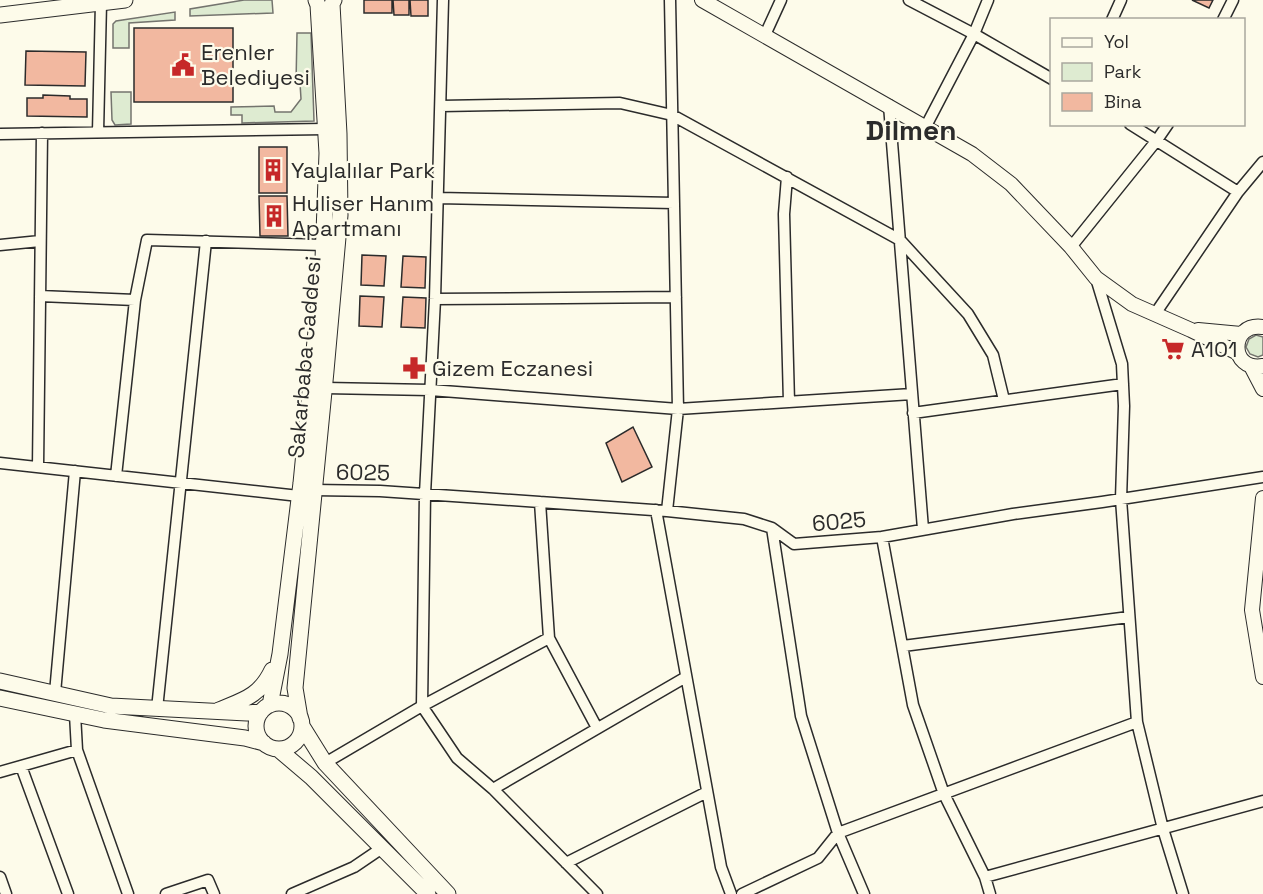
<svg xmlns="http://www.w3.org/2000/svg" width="1263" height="894" font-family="'Space Grotesk',sans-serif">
	<rect width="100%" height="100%" fill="#fdfbea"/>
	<!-- green -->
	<path fill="#deebd1" stroke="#74746e" stroke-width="1.5" d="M244,0H272L273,13L190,16V9Z
		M175,12V20L129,23V48H113V24L116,21Z
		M297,33H311L314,121L242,123V115H231V107L274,106L275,112H291L301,99L300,83H296Z
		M111,92H131V124L115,125L112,120Z
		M1256,335L1263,337V355L1258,357L1250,354L1246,347L1249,339Z"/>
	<!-- building -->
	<path fill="#f2b8a0" stroke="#2b2b2b" stroke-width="1.5" d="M364,0H392V13H364Z
		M393,0H409V15H394Z
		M410,0H428V16H411Z
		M1192,0H1213L1209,8Z
		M134,28H233V102H134Z
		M26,51L86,52L85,86L25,85Z
		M43,95L70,96V99H87V117L27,116V98H43Z
		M259,147H287V193H259Z
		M259,196H287L288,236H260Z
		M362,255L386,256L384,286L361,285Z
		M403,256L426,257L425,288L401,287Z
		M360,296L384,297L382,327L359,326Z
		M403,297L426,298L425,328L401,327Z
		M633,427L652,467L622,482L606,443Z"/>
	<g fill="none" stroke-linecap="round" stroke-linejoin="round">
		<!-- minor casing -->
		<g stroke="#2b2b2b" stroke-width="13">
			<path id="minor" d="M443,0L435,299L425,494L422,706L457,758L493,789L597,894
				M909,0L974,34L1052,79
				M1112,20L1121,0
				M1223,20L1233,0
				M765,35L781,0
				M889,105L923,529
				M441,106L620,103L672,115L900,240L968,314L993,355L1004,400
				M1130,124L1238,192
				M926,126L974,34L988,0
				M98,132L101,3
				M0,134L326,129
				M787,177L784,214L789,402
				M438,198L674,203
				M0,245L40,241
				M1071,247L1157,140L1168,124
				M1096,278L1122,364L1124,406L1121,499L1137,722L1163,829L1183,894
				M40,296L135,300
				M435,299L676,297
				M1155,314L1238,192L1263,162
				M325,388L430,390L678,409L912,394
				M913,413L1123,384
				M0,463L299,496
				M38,467L42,133
				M116,476L135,300L147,240L323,245
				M313,490L380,491L482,498L667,511L744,519L772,528L794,544L882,537L1013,514L1102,502L1263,477
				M540,502L549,638L597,728
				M656,510L721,867L731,894
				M667,511L678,409L670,0
				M772,528L801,716L838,833L864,894
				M882,537L913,705L944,794L985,877L990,894
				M903,646L1129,617
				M55,693L75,471
				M157,709L206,241
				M75,714L77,750L128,894
				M325,763L422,706L549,638
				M21,766L68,894
				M0,772L77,750
				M493,789L686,677
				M566,863L707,792
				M0,877L6,894
				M985,877L1263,801
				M166,894L208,880L214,894
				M292,894L354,867L382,848
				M742,894L818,858L838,833L1137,722"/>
		</g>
		<!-- tertiary casing -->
		<g stroke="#2b2b2b" stroke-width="16">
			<path id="tertiary" d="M702,0L972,154L1011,184L1071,247L1096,278L1132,304L1191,330L1238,353
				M1263,327C1229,322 1229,372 1263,366
				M1198,330L1241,334
				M1251,366L1263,389
				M1263,498L1252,610L1263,677"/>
		</g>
		<!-- secondary casing -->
		<g stroke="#2b2b2b" stroke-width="17">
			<path id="secondary" d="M0,15L125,0
				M0,681L111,706L247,713L261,712
				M0,698L104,720L245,738L264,743
				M256 726a23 23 0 1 1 46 0a23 23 0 1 1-46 0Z
				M270,705L280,654L301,483L323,259L327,153L318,5L316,0
				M219,710C243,700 260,696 272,670
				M300,718L295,688L326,371L340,215L339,134L332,4L334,0
				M302,726L325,763L448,894
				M278,749L311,777L428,894"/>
		</g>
		<!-- minor -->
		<use href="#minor" stroke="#fdfbea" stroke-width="10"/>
		<!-- tertiary -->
		<use href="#tertiary" stroke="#fdfbea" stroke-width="14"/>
		<!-- secondary -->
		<use href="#secondary" stroke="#fdfbea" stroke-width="15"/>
	</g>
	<!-- icons -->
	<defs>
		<g id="civic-bare" transform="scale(1.8)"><path d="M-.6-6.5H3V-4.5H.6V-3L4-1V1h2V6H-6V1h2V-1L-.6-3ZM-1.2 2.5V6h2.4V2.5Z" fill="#c62828" stroke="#fdfbea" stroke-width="2.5" paint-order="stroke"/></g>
		<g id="building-bare" transform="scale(1.8)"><path d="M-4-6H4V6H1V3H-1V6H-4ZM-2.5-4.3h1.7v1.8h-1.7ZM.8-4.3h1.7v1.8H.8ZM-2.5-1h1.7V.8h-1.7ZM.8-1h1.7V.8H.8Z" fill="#c62828" stroke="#fdfbea" stroke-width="2.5" paint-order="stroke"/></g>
		<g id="supermarket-bare" transform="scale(1.8)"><path d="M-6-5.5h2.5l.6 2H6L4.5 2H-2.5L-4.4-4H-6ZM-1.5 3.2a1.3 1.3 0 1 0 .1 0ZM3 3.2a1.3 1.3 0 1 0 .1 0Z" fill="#c62828" stroke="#fdfbea" stroke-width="2.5" paint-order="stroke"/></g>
		<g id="pharmacy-bare" transform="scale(1.8)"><path d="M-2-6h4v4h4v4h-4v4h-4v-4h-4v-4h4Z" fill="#c62828" stroke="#fdfbea" stroke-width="2.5" paint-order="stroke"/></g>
	</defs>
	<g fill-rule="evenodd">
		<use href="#civic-bare" x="183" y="65"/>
		<use href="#building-bare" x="273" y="170"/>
		<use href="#building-bare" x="274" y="216"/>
		<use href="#supermarket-bare" x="1173" y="349"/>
		<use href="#pharmacy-bare" x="414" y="368"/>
	</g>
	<g text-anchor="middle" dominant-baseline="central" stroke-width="4.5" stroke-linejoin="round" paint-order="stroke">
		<!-- poi labels -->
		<g font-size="22" fill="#2b2b2b" stroke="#fdfbea" text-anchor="start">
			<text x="201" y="52">Erenler<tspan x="201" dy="25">Belediyesi</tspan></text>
			<text x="291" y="170">Yaylalılar Park</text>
			<text x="292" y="203">Huliser Hanım<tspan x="292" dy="25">Apartmanı</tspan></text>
			<text x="1191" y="349">A101</text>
			<text x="432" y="368">Gizem Eczanesi</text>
		</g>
		<!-- street labels -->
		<g font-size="22" fill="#2b2b2b" stroke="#fdfbea">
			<text transform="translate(304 357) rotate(-85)">Sakarbaba Caddesi</text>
			<text transform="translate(363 472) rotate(1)">6025</text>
			<text transform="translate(839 521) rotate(-5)">6025</text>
		</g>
		<!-- district labels -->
		<g font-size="28" font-weight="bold" fill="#2b2b2b" stroke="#fdfbea">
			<text x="911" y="130">Dilmen</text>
		</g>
	</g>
	<!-- legend -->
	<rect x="1050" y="18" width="195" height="108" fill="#fdfbea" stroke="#a9a89e" stroke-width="1.5"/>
	<rect x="1062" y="38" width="30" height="9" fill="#fdfbea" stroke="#a9a89e" stroke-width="1.5"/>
	<text x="1104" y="48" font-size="18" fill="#2b2b2b">Yol</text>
	<rect x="1062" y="63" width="30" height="18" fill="#deebd1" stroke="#a9a89e" stroke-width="1.5"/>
	<text x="1104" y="78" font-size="18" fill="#2b2b2b">Park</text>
	<rect x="1062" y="93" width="30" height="18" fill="#f2b8a0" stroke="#a9a89e" stroke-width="1.5"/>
	<text x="1104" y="108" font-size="18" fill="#2b2b2b">Bina</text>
</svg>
